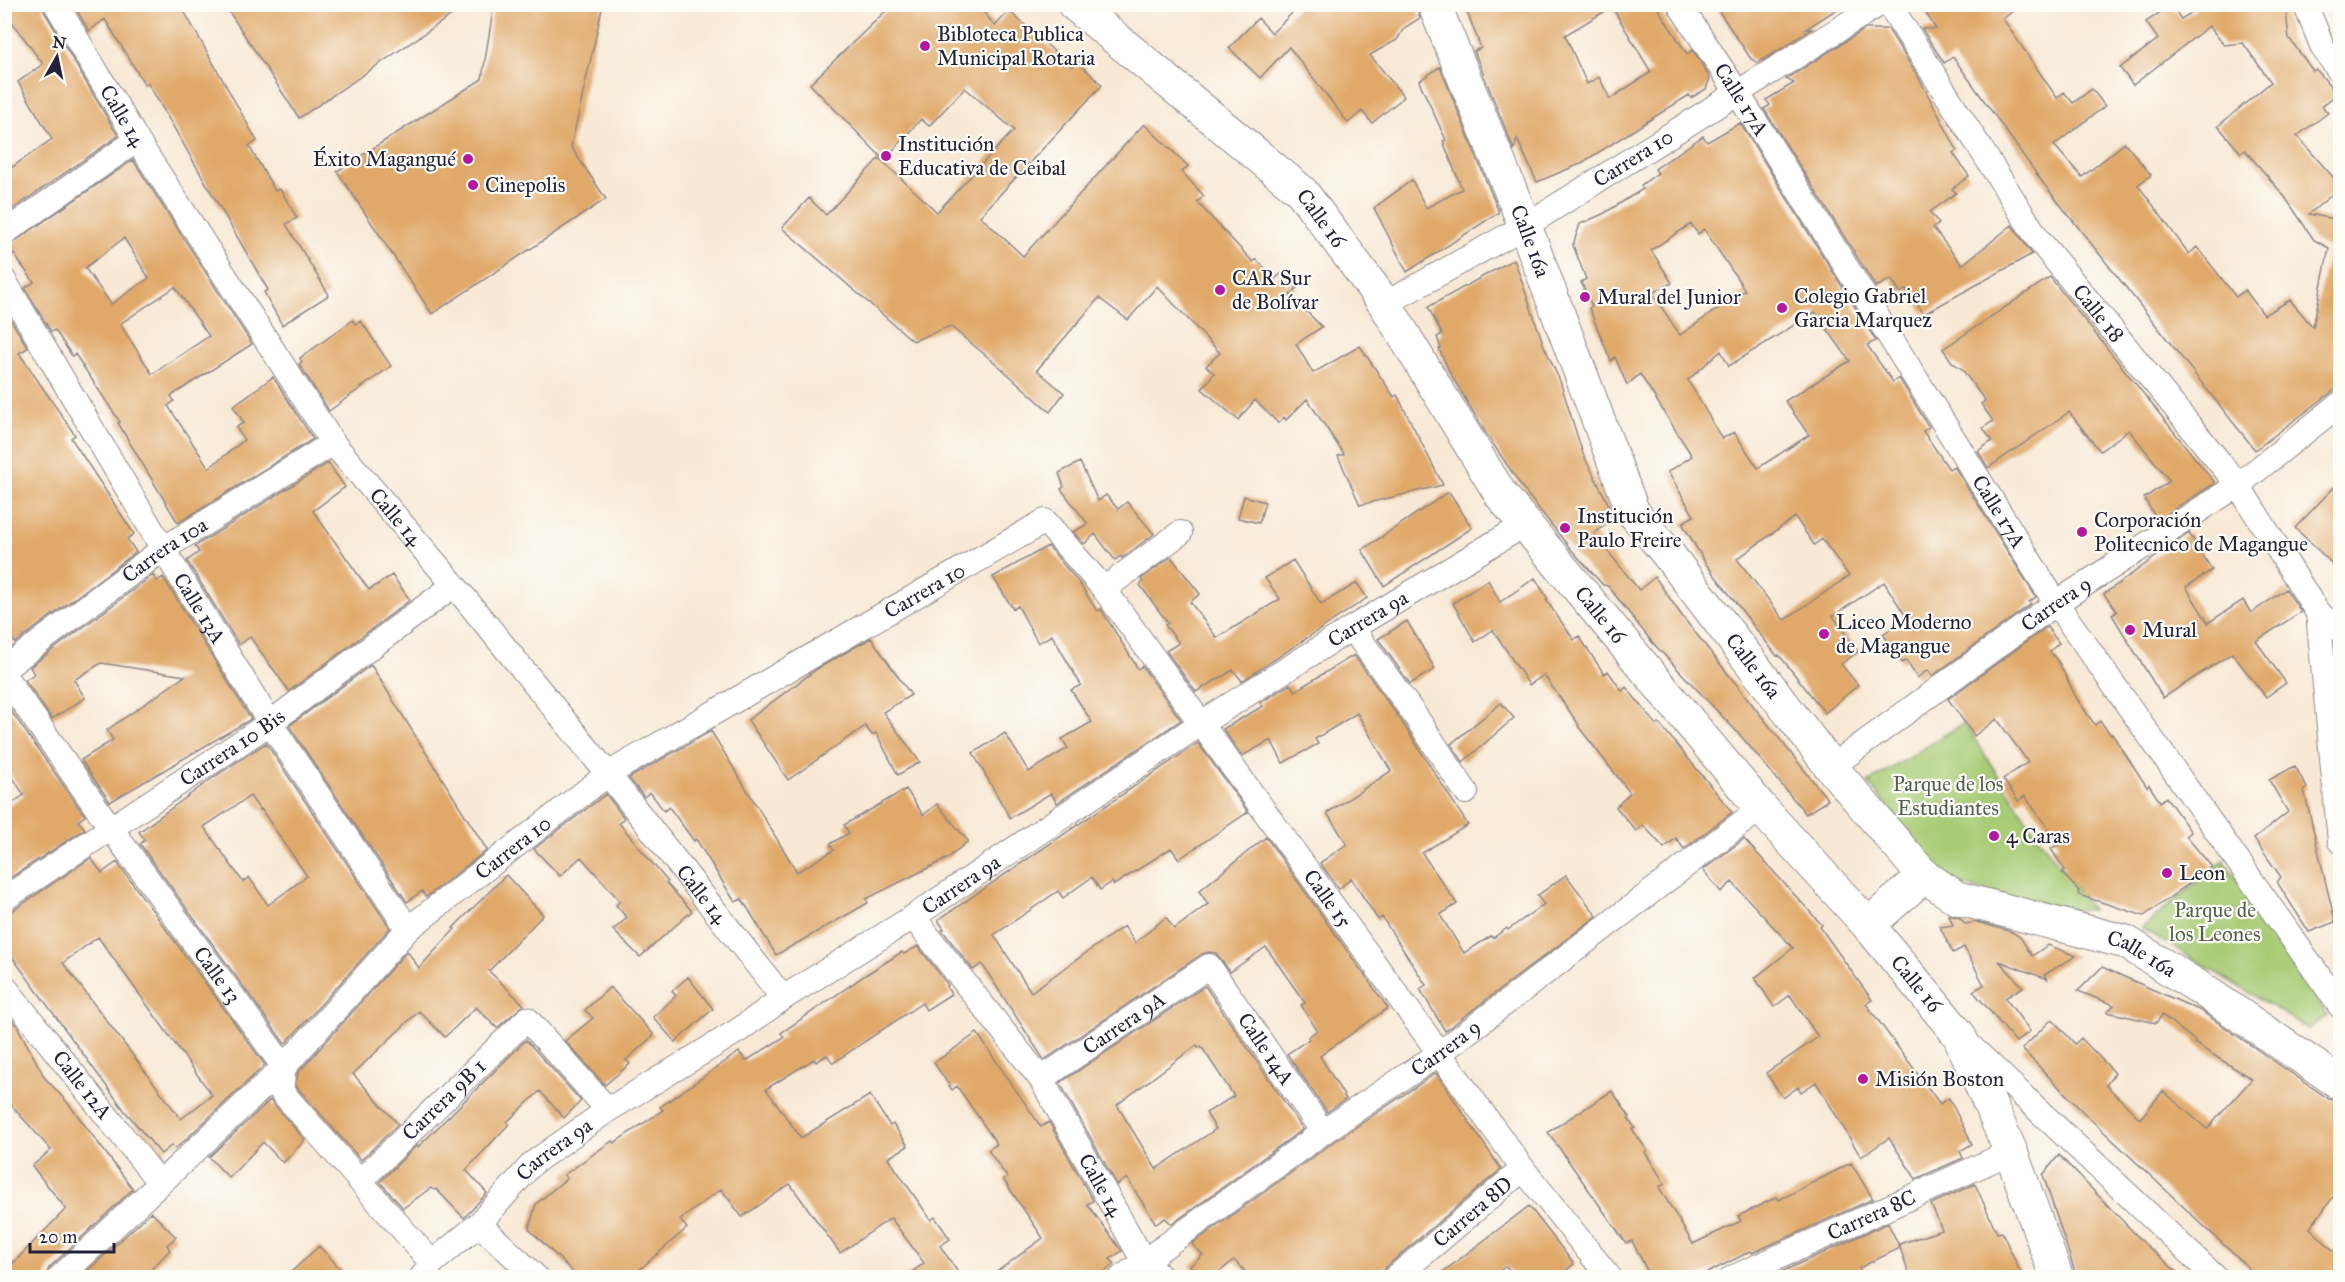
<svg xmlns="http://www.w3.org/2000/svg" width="2345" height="1282" font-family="'IM FELL Great Primer',serif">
	<rect width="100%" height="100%" fill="#fdfcf7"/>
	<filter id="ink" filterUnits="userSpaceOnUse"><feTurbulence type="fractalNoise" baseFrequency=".0167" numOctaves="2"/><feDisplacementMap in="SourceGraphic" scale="12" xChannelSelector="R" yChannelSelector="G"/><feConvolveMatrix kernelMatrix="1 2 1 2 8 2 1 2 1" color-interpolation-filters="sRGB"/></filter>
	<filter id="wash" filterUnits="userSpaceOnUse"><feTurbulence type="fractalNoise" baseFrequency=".008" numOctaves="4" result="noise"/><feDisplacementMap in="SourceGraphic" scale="24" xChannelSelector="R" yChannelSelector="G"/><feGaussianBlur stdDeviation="1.35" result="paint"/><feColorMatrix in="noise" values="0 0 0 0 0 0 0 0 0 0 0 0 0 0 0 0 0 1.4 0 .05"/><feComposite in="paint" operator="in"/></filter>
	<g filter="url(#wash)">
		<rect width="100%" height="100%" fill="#f8e9d6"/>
		<!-- green -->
		<path fill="#a8cc76" stroke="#657758" stroke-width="1.5" d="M1964,723L2038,837L2092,910L2045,909L1947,880L1868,783Z
			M2224,860L2327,1016L2309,1029L2142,928Z"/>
		<g id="blocks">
			<!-- building -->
			<path fill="#e0a969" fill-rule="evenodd" d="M4,4H42L44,11L118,136L4,215V173L52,139L18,82L43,64L4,11Z
				M73,4H180L257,141L249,146L275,191L280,189L297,218L286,224L329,295L282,325L264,292L268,290L148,83L145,85L105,19L89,31Z
				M224,4H468L299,118Z
				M494,4H603L571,147L606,199L432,314L337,171L482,79Z
				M893,4H977L995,26L1009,11L1072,67L1078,62L1102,85L980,216L1023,256L1144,124L1188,166L1182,172L1204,196L1197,202L1253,262L1256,259L1275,279L1282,273L1297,288L1290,295L1322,327L1296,344L1313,373L1360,346L1394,397L1397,395L1443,485L1360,505L1338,456L1344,454L1307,399L1286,420L1284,417L1278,423L1255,400L1238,420L1202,389L1214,373L1206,366L1220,353L1157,286L1128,320L1099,298L1037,370L1064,393L1050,412L1000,367L950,326L913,341L782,228L809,198L826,215L879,158L937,212L1014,130L965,88L929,126L921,119L884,160L810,84Z
				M1301,4H1416L1420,18L1404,28L1397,40L1370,55L1404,97L1372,123L1362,111L1348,123L1289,47L1260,78L1229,48L1258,18L1272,33Z
				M1464,4H1655L1687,54L1693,50L1710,78L1706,89L1691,98L1689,95L1580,164L1537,182L1517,139L1514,150L1474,51L1481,48ZM1612,7L1651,72L1610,99L1599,77L1587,84L1565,35Z
				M1714,4H1845L1806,29H1812L1758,63L1751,59Z
				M1920,4H2022L2003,19L2057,98L2064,92L2073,103L2092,89L2105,106L2054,145L2082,177L2125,143L2151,175L2138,185L2189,254L2197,247L2236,297L2245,290L2264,315L2290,300L2313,327L2329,248L2314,240L2285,197L2245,150L2241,153L2218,126L2271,82L2243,43L2224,45L2209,26L2133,85L2120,68L2158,39L2146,22L2171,5L2181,19L2196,10L2192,4H2285L2289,38L2313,71L2316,69L2337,94L2322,106L2328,113L2297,136L2340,185V188L2309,214L2340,220V386L2255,450L2043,183L1953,57L1944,63L1922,29H1936Z
				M1865,29H1888L1920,80L1957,150L1953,153L1969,176L1952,189L1956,193L1930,212L1939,224L1933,228L1962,265L2012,225L2032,254L1924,314L1906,289L1901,293L1891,279L1876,287L1764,109L1770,105L1766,100L1794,83L1786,79Z
				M1440,67L1498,210V213L1407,272L1374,208L1412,180L1426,208L1462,189L1443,141L1446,140L1419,81Z
				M1740,123L1876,341L1867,345L1893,382L1899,378L1929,427L1923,431L1949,469L1954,466L2036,597L2029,602L2031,604L1932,676L1928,670L1917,678L1906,660L1902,663L1883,634L1907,618L1884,582L1833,616L1858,652L1841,664L1858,685L1825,713L1779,655L1777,656L1706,564L1682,523L1694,516L1668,472L1692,456L1640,374L1627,385L1615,357L1611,361L1589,308L1592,306L1581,282L1586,279L1573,245L1580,224L1603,214L1643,189L1641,185L1658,173L1655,169L1703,136L1707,142ZM1691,224L1698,234L1704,229L1745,290L1680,335L1652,293L1672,283L1651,250ZM1815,312L1850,361L1785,401L1809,435L1758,468L1734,432L1722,439L1688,380L1721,351L1729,366ZM1795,517L1814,545L1822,539L1849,576L1784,620L1737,559Z
				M133,160L252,344L171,396L174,401L168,406L209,468L244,440L236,427L244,423L233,406L273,377L313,439L178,523L118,423L120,422L75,354L72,356L55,330L51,332L25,288L34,282L8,246ZM124,238L149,278L111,304L85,268ZM175,287L209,336L152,374L120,324Z
				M1514,259L1544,346L1560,381L1583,454L1615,517L1594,534L1639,590L1655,577L1682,616L1828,800L1806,814L1740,735L1652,642L1608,586L1603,585L1569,547L1524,490L1485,432L1450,373L1439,349L1441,348L1437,337L1442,334L1428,307Z
				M2050,277L2215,483L2157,520L2144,498L2170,481L2129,430L2100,451L2069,412L1988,468L1978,451L1992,441L1983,428L1993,421L1981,404L1985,401L1962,369L1952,362L1943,349Z
				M4,309L28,348L19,353L75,435L71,438L134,534L127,539L136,552L15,643L4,625Z
				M353,320L355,324L361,321L391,366L329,411L299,364L302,362L300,358Z
				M1080,462L1098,501L1106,495L1118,509L1127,502L1154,534L1122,558L1121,556L1115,560L1095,534L1084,544L1073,532L1088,524L1061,489L1064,487L1059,473Z
				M328,463L345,487L313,511L369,590L392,575L410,600L289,691L250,637L239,645L187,561L199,552L195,546Z
				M2340,481V571L2295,528Z
				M1447,493H1450L1472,528L1384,586L1362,550Z
				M1244,496L1265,502L1259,523L1238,518Z
				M2189,533L2212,570L2186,587L2208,623L2243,600L2251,613L2286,589L2301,612L2256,641L2286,683L2266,697L2232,653L2163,698L2112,615L2117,612L2104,594Z
				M1048,546L1080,584L1097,611L1101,609L1138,669L1142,666L1181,720L1057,803L1051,793L1010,818L973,753L1005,733L1029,772L1068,748L1062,739L1092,722L1071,690L1081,685L1052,635L1038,643L1018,606L1013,609L993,577Z
				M1171,557L1200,594L1190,602L1217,638L1280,599L1265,578L1293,560L1321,604L1357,583L1367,598L1242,681L1233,670L1196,692L1166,651L1179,643L1165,625L1168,623L1140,585L1143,582L1141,579Z
				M153,575L157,581L163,577L251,719L110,802L81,760L113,740L107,730L185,676L101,663L74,680L85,698L52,719L25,680L34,674L30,667Z
				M1535,578L1548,599L1546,600L1574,640L1579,636L1604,674L1608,671L1622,691L1626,687L1657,725L1659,723L1732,812L1684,849L1676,838L1664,848L1643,825L1636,831L1616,807L1630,793L1578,726L1579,725L1544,675L1529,685L1493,630L1475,642L1453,603L1488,580L1500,602Z
				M1407,621L1435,669L1410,684L1378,639Z
				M2047,627L2059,643L2050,651L2059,663L2077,699L2095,725L2100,721L2111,735L2112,734L2147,787L2149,785L2160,802L2166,797L2191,832L2186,836L2212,867L2144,916L2079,895V891L2062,873L2065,870L2051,849L2059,844L2025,796L2018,801L2003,779L2028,762L1997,719L1974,736L1948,699Z
				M871,638L911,695L883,712L920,762L898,775L876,733L872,735L865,726L788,780L748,720L817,669Z
				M1354,655L1402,722L1468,825L1422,853L1457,904L1440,915L1464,953L1491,936L1493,938L1507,928L1508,930L1544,904L1537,896L1566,875L1597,916L1445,1031L1420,989L1426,985L1382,917L1378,920L1351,878L1339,889L1320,863L1347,844L1327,813L1391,771L1357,713L1315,739L1318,744L1283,763L1271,740L1242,756L1223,729L1263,706L1260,703L1290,684L1295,691Z
				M371,665L487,850L426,897L422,891L407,902L289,726Z
				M4,701L85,816L78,821L85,829L4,882V809L24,795L4,764Z
				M1501,703L1514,718L1463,762L1451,744Z
				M711,731L797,872L834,850L830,844L849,833L844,825L906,789L923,815L937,804L968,841L948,858L866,899L868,903L776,955L742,899L735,902L696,839L694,841L669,807L664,811L650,792L644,797L629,778Z
				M266,743L390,928L285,1044L140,844L145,840L139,832L214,777ZM250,796L260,810L261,809L307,876L268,905L249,877L243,882L204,827Z
				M1198,743L1248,812L1179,859L1171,848L1114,885L1112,882L1100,890L1092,877L1063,898L1058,891L994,935L1031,992L1124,926L1135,943L1166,917L1174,929L1208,904L1199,891L1266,837L1388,1008L1320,1056L1346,1099L1327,1112L1287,1054L1309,1039L1308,1037L1317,1030L1301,1005L1305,1003L1266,947L1230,972L1216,953L1209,952L1202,954L1044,1060L982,964L973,970L942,930L944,929L938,920Z
				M2295,766L2307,788L2304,790L2335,922L2309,932L2277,882L2281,877L2254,839L2288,812L2269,780Z
				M606,794L624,818L619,823L668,882L666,883L692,911L640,957L613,930L627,918L616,905L620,901L581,857L560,876L534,849Z
				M1744,839L1822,925L1820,927L1872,1000L1866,1004L1940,1104L1949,1098L1972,1144L1960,1151L1963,1158L1916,1179L1889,1138L1861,1157L1816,1082L1801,1092L1798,1087L1783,1098L1766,1073L1818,1037L1790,995L1774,1007L1755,978L1793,948L1732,882L1721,892L1703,870Z
				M91,858L102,873L117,862L265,1065L183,1142L175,1149L172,1145L161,1154L124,1110L4,946V913L12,911ZM98,937L212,1095L181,1119L63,963Z
				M506,875L543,915L489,971L524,1005L497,1028L476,1007L445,1037L419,1011L353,1074L398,1124L361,1160L296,1086L298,1073L407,951L419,968L455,929L453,928Z
				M1949,915L1960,918L1965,924L1977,922L2012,932L2020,937L2032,956L2048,945L2076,956L2044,975L2047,979L1999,961L2023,987L2005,998L2030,1031L2016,1042L1973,991L1984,985L1964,947L1953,953L1940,927L1953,925Z
				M918,946L948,985L946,986L951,994L926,1010L922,1003L833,1063L827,1055L816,1062L814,1059L766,1089L801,1138L870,1095L890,1126L893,1124L908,1146L888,1158L931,1220L935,1217L950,1239L940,1246L962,1278H904L924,1263L891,1218L840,1253L790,1184L742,1217L721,1189L680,1220L687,1228L630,1278H579L529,1229L536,1204L567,1178L564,1175L612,1141L614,1143L663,1110L660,1107L739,1052L746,1061L784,1037L781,1033L867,974L902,952L904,954Z
				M2102,967L2201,1011L2329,1099L2340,1101V1188L2310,1228L2340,1257V1278H2259L2086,1115L2022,1049L2052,1019L2075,1044L2081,1038L2115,1073L2106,1085L2140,1119L2163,1091L2207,1129L2252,1079L2194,1043L2195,1041L2162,1015L2156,1023L2107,1012L2114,1005L2078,991Z
				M688,977L713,1009L675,1042L653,1017L676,996L672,991Z
				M1205,986L1303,1129L1172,1224L1165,1218L1156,1224L1127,1178L1117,1185L1060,1083ZM1197,1045L1198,1048L1201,1046L1234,1096L1206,1113L1216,1129L1156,1169L1117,1105Z
				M610,987L654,1035L626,1060L630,1064L605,1085L565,1041L593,1018L585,1010Z
				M4,1010L17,1026L45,1078L68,1103L133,1189L49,1268L45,1278H4V1273L17,1259L66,1209L32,1166L51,1150L4,1097Z
				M977,1033L1041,1127L1049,1122L1093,1201L1087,1204L1122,1251L1110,1259L1115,1264L1096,1278H988L1043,1238L1003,1179L1007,1177L988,1150L997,1144L957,1086L952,1090L934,1063Z
				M526,1040L581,1101L564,1118L540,1091L507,1122L509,1124L466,1170L487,1193L464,1218L436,1189L434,1190L431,1188L403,1208L380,1182L417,1145L418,1147Z
				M1436,1073L1501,1169L1386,1267L1381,1278H1252L1234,1260L1212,1278H1201L1190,1266L1203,1255L1192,1244L1331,1144Z
				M1612,1091L1630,1117L1628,1118L1635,1128L1632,1129L1647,1150L1645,1152L1665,1184L1659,1187L1693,1244L1741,1221L1738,1216L1777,1197L1779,1200L1851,1163L1873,1199L1752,1253L1751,1251L1697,1278H1651L1632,1241L1626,1243L1548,1132Z
				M270,1100L305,1140L283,1163L263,1142L229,1178L209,1157Z
				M2059,1155L2145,1244L2184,1278H2077L2043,1175Z
				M1975,1184L1997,1233L2002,1232L2023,1278H1910L1899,1244L1942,1230L1931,1204Z
				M1529,1206L1574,1264L1556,1278H1516L1506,1266L1491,1278H1435Z
				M151,1212L176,1237L167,1245L170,1250L143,1278H80Z
				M1888,1223L1900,1248L1859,1268L1863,1278H1768Z
				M319,1246L349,1278H285Z"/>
		</g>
	</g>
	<g filter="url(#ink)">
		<use href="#blocks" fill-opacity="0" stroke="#8d8688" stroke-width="1.5"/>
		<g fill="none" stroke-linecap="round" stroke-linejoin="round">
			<!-- street casing -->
			<g stroke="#8d8688" stroke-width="26">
				<g id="street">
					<path id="s1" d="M56,4L137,140L333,443L454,585L608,774L783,998"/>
					<path id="s2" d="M1679,4L1737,92L2056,603L2340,1006"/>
					<path id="s3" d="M1889,4L2038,239L2238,485L2318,613L2340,630"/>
					<path d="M2305,4L2323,48L2340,72"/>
					<path d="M4,233L137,140"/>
					<path id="s4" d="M4,280L163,549L270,723L408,929"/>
					<path id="s5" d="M1385,304L1525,226L1879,4"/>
					<path d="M1104,589L1180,533"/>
					<path d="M2318,613L2340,841"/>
					<path d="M1352,628L1414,714L1466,792"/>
					<path id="s6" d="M4,669L163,549L333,443"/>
					<path id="s7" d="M4,675L110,827L284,1067L281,1091L432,1263"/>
					<path id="s8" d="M1831,767L2056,603L2238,485L2340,404"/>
					<path id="s9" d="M4,899L270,723L454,585"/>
					<path id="s10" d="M913,917L1041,1079L1143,1260L1162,1278"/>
					<path id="s11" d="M4,986L159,1182"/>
					<path d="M1967,1043L2216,1278"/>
					<path id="s12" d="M1041,1079L1209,966L1323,1132"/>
					<path id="s13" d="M360,1181L527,1019L608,1110"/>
					<path d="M479,1224L537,1278"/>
					<path id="s14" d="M59,1278L284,1067L408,929L608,774L1045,521L1104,589L1523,1169L1610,1278"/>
					<path id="s15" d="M421,1278L432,1263L479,1224L533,1163L608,1110L739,1030L783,998L913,917L1203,722L1352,628L1526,524"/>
					<path id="s16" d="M1121,1278L1323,1132L1440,1053L1761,808"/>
					<path id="s17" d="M1395,1278L1523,1169"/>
					<path id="s18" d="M1732,1278L2011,1152"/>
				</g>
			</g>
			<!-- secondary casing -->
			<g stroke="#8d8688" stroke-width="35">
				<g id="secondary">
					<path id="s19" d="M1074,4L1302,192L1385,304L1501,495L1761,808L1868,925L1959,1035L2011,1152L2057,1278"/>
					<path id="s20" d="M1434,4L1525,226L1633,512L1667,553L1831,767L1924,876L1957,898L2126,942L2200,988L2340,1083"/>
					<path d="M1868,925L1924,876"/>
				</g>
			</g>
			<!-- street -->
			<use href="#street" stroke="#fff" stroke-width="24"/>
			<!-- secondary -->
			<use href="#secondary" stroke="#fff" stroke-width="33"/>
		</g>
	</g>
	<!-- markers -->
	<g fill="#b5179e" stroke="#fdfcf7" stroke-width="2">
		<circle cx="925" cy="46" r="6"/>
		<circle cx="886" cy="156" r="6"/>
		<circle cx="468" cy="159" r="6"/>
		<circle cx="473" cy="185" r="6"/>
		<circle cx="1220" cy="290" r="6"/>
		<circle cx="1585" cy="297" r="6"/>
		<circle cx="1782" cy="308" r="6"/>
		<circle cx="1565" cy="528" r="6"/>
		<circle cx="2082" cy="532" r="6"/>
		<circle cx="2130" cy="630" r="6"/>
		<circle cx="1824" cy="634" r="6"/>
		<circle cx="1994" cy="836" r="6"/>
		<circle cx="2167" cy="873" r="6"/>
		<circle cx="1863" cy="1079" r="6"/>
	</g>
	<g text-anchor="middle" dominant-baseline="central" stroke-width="4.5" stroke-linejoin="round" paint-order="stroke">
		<!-- poi labels -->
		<g font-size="21" fill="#22223b" stroke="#fdfcf7" text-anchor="start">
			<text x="937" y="34">Bibloteca Publica<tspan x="937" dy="24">Municipal Rotaria</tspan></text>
			<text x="898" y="144">Institución<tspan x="898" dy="24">Educativa de Ceibal</tspan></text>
			<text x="456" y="159" text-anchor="end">Éxito Magangué</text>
			<text x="485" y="185">Cinepolis</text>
			<text x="1232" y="278">CAR Sur<tspan x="1232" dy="24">de Bolívar</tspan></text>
			<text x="1794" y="296">Colegio Gabriel<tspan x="1794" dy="24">Garcia Marquez</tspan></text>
			<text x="1597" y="297">Mural del Junior</text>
			<text x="1577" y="516">Institución<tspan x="1577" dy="24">Paulo Freire</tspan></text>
			<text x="2094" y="520">Corporación<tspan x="2094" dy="24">Politecnico de Magangue</tspan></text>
			<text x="1836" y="622">Liceo Moderno<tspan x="1836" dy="24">de Magangue</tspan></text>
			<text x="2142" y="630">Mural</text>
			<text x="2006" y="836">4 Caras</text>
			<text x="2179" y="873">Leon</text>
			<text x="1875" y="1079">Misión Boston</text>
		</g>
		<!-- street labels -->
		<g font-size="21" fill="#22223b" stroke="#fdfcf7">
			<text stroke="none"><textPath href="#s2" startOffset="114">Calle 17A</textPath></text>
			<text stroke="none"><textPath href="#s1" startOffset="130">Calle 14</textPath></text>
			<text stroke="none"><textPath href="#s5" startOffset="288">Carrera 10</textPath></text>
			<text stroke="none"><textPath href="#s19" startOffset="328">Calle 16</textPath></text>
			<text stroke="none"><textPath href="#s20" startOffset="256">Calle 16a</textPath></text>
			<text stroke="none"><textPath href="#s3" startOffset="374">Calle 18</textPath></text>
			<text stroke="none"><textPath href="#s2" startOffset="600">Calle 17A</textPath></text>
			<text stroke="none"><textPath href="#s1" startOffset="616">Calle 14</textPath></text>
			<text stroke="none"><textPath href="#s6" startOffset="200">Carrera 10a</textPath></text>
			<text stroke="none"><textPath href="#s14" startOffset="1113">Carrera 10</textPath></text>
			<text stroke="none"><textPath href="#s8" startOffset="278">Carrera 9</textPath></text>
			<text stroke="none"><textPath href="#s4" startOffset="382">Calle 13A</textPath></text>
			<text stroke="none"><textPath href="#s19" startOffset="814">Calle 16</textPath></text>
			<text stroke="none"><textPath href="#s15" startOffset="1158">Carrera 9a</textPath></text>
			<text stroke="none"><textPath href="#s20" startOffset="741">Calle 16a</textPath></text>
			<text stroke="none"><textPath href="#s9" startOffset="274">Carrera 10 Bis</textPath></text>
			<text stroke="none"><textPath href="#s14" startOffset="627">Carrera 10</textPath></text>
			<text stroke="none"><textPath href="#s15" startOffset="672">Carrera 9a</textPath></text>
			<text stroke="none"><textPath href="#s1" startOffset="1102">Calle 14</textPath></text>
			<text stroke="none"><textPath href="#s14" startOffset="1724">Calle 15</textPath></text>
			<text stroke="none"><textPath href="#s20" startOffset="1245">Calle 16a</textPath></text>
			<text stroke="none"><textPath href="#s7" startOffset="368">Calle 13</textPath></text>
			<text stroke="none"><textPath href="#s19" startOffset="1300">Calle 16</textPath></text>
			<text stroke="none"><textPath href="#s12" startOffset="100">Carrera 9A</textPath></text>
			<text stroke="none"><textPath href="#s16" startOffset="398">Carrera 9</textPath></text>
			<text stroke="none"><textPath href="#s12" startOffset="303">Calle 14A</textPath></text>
			<text stroke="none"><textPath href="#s11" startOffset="126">Calle 12A</textPath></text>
			<text stroke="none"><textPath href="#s13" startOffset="117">Carrera 9B 1</textPath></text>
			<text stroke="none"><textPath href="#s15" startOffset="186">Carrera 9a</textPath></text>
			<text stroke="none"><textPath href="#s10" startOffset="328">Calle 14</textPath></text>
			<text stroke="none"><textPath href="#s17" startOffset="102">Carrera 8D</textPath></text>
			<text stroke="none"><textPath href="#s18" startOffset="153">Carrera 8C</textPath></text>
		</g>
		<!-- park labels -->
		<g font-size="21" fill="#515e50" stroke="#fdfcf7">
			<text x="1948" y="784">Parque de los<tspan x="1948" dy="24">Estudiantes</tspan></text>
			<text x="2215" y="910">Parque de<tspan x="2215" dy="24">los Leones</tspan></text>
		</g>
	</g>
	<!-- margin -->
	<rect width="2345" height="1282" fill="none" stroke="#fdfcf7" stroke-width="24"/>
	<!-- north arrow -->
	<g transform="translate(57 57) rotate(9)" stroke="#fdfcf7" stroke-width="4.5" paint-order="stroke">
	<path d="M0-4.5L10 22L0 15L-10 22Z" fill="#22223b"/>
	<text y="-9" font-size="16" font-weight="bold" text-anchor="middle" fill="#22223b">N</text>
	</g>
	<!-- scale -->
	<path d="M30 1243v9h84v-9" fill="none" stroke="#22223b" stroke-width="3"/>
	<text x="39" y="1243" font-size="18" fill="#22223b" stroke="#fdfcf7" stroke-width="4.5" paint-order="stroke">20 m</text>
</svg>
